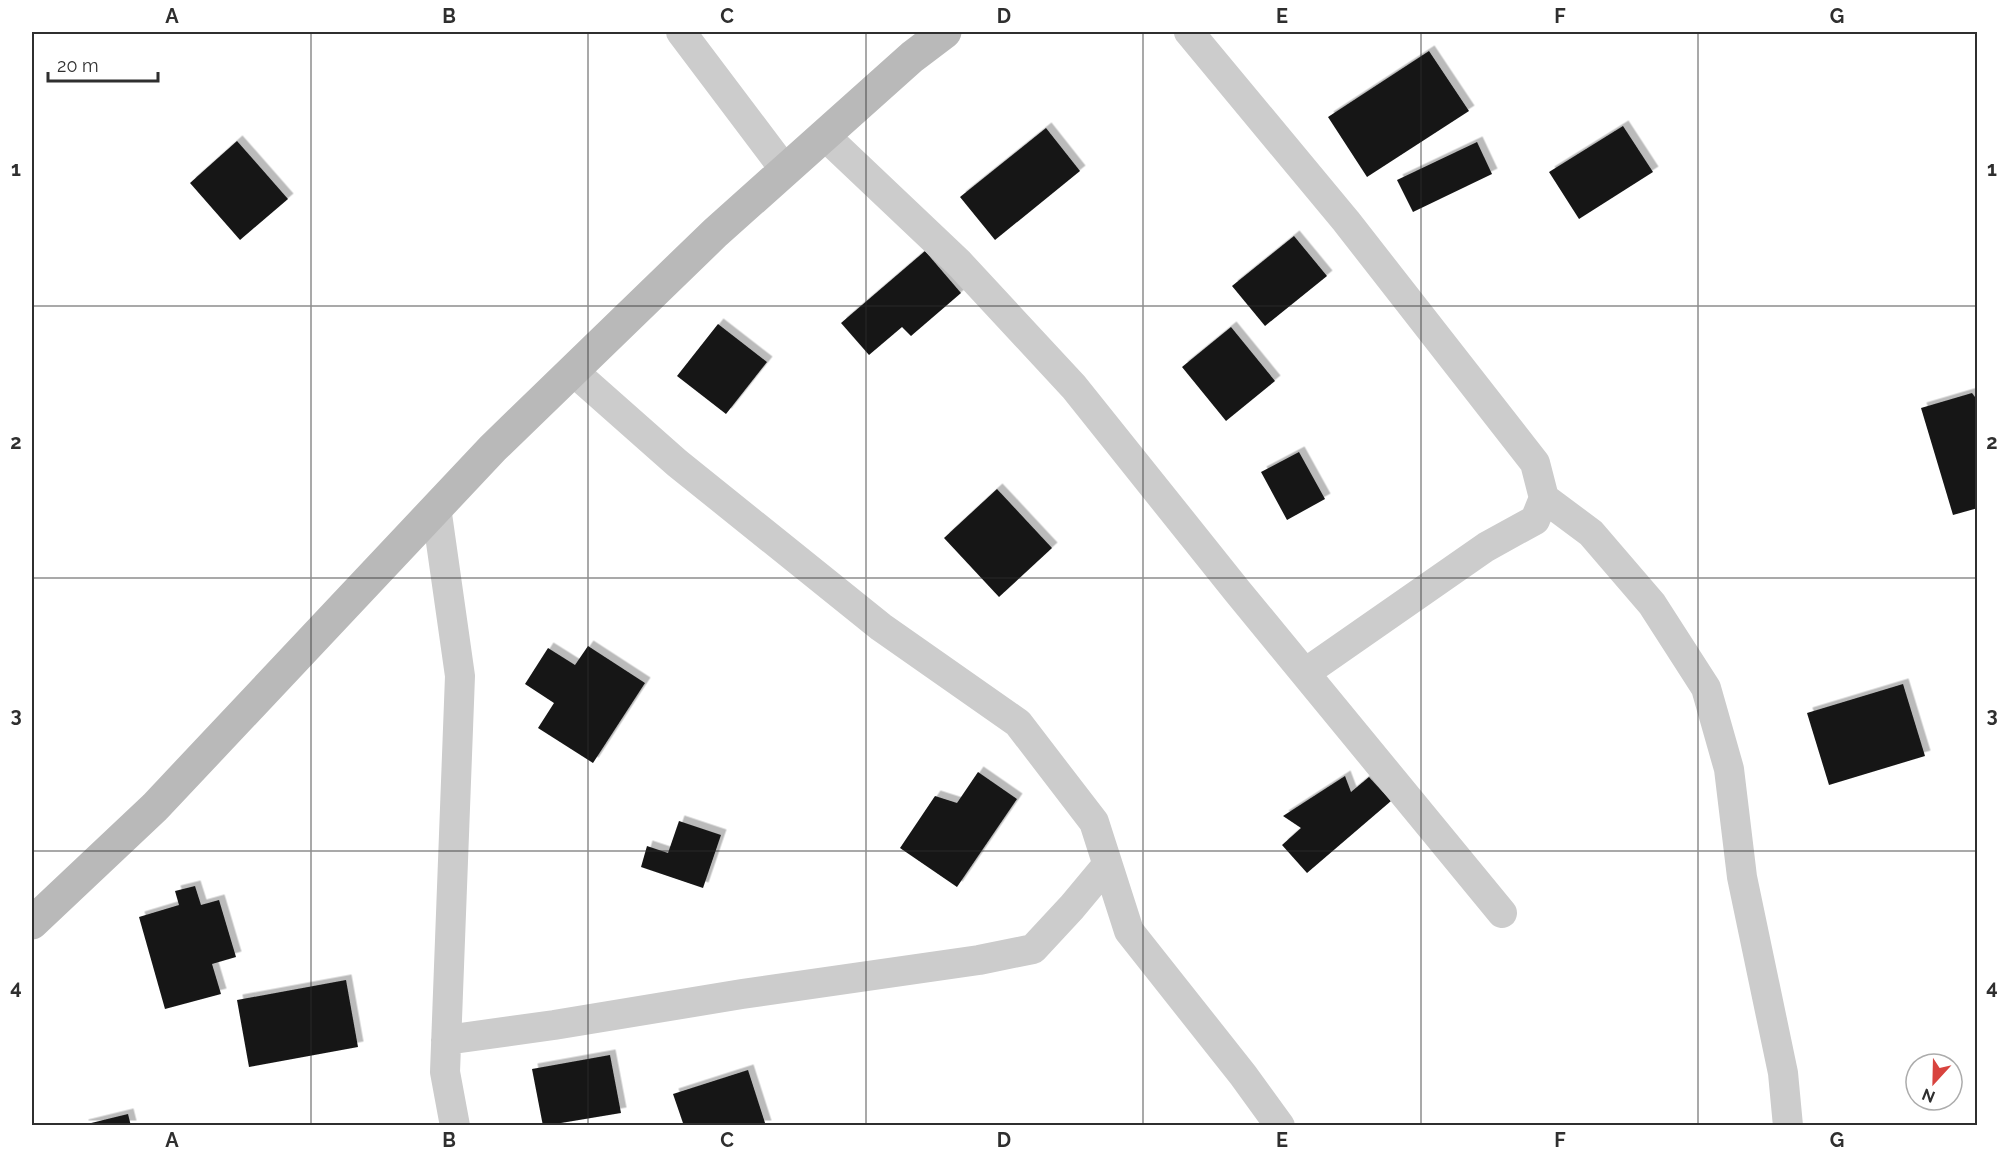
<svg xmlns="http://www.w3.org/2000/svg" width="2009" height="1157" font-family="Raleway,sans-serif">
	<defs>
		<filter id="shadow"><feDropShadow dx="5.5" dy="-5.5" stdDeviation="0" flood-color="#0004"/></filter>
	</defs>
	<rect width="100%" height="100%" fill="#fff"/>
	<!-- building -->
	<path fill="#161616" filter="url(#shadow)" d="M1429,51L1469,111L1367,177L1328,117Z
		M1623,126L1653,172L1579,219L1549,172Z
		M1046,128L1080,171L995,240L960,197Z
		M237,141L288,199L240,240L190,183Z
		M1477,142L1492,174L1413,212L1397,180Z
		M1294,236L1327,276L1265,326L1232,286Z
		M925,251L961,293L911,336L902,327L869,355L841,323Z
		M718,324L767,362L726,414L677,376Z
		M1231,327L1275,381L1226,421L1182,367Z
		M1972,393L1978,401V508L1953,515L1921,408Z
		M1299,452L1325,499L1287,520L1261,472Z
		M997,489L1052,548L999,597L944,538Z
		M588,646L645,683L593,763L538,728L554,703L525,684L548,648L575,665Z
		M1903,684L1925,756L1829,785L1807,713Z
		M978,772L1017,799L957,887L900,848L935,796L957,803Z
		M1345,776L1351,792L1369,777L1391,801L1307,873L1282,845L1301,828L1283,816Z
		M679,821L721,835L703,888L641,867L647,846L668,853Z
		M195,886L201,905L219,900L236,957L212,964L221,994L165,1009L139,917L179,905L175,891Z
		M346,980L358,1047L249,1067L237,1000Z
		M610,1055L621,1113L543,1126L532,1069Z
		M748,1070L766,1126H684L673,1094Z
		M128,1114L131,1126H83V1125Z"/>
	<g fill="none" stroke-linecap="round" stroke-linejoin="round">
		<!-- street -->
		<path stroke="#ccc" stroke-width="30" d="M681,32L785,170
			M1189,32L1346,221L1535,463L1544,498L1535,520L1486,547L1305,673
			M824,135L959,263L1074,387L1238,592L1502,913
			M573,371L677,463L881,627L1018,723L1094,822L1129,931L1243,1075L1280,1126
			M1544,498L1591,533L1652,604L1706,688L1729,769L1742,877L1783,1073L1788,1126
			M436,507L460,676L445,1072L455,1126
			M446,1040L554,1025L742,994L979,960L1033,949L1072,907L1107,865"/>
		<!-- secondary -->
		<path stroke="#b9b9b9" stroke-width="33" d="M32,923L155,807L493,448L715,233L912,57L945,32"/>
	</g>
	<!-- grid -->
	<path fill="none" stroke="#2f2f2f" stroke-width="1.5" stroke-opacity="0.55" d="M311,32V1126M588,32V1126M866,32V1126M1143,32V1126M1421,32V1126M1698,32V1126M32,306H1978M32,578H1978M32,851H1978"/>
	<!-- border -->
	<rect width="2009" height="1157" fill="none" stroke="#ffffff" stroke-width="66"/>
	<!-- north arrow -->
	<g transform="translate(1934 1082) rotate(202)"><circle r="28" fill="#ffffff" stroke="#acacac" stroke-width="1.5"/>
	<path d="M0-4.5L10 22L0 15L-10 22Z" fill="#d8433e"/>
	<text y="-9" font-size="16" font-weight="bold" text-anchor="middle" fill="#2f2f2f">N</text>
	</g>
	<!-- scale -->
	<path d="M48 72v9h110v-9" fill="none" stroke="#2f2f2f" stroke-width="3"/>
	<text x="57" y="72" font-size="18" fill="#2f2f2f" stroke="#ffffff" stroke-width="4.5" paint-order="stroke">20 m</text>
	<rect x="33" y="33" width="1943" height="1091" fill="none" stroke="#2f2f2f" stroke-width="2"/>
	<g font-size="20" text-anchor="middle" font-weight="bold" fill="#2f2f2f">
		<text x="172" y="23">A</text>
		<text x="449" y="23">B</text>
		<text x="727" y="23">C</text>
		<text x="1004" y="23">D</text>
		<text x="1282" y="23">E</text>
		<text x="1560" y="23">F</text>
		<text x="1837" y="23">G</text>
		<text x="16" y="176">1</text>
		<text x="1992" y="176">1</text>
		<text x="16" y="449">2</text>
		<text x="1992" y="449">2</text>
		<text x="16" y="722">3</text>
		<text x="1992" y="722">3</text>
		<text x="16" y="994">4</text>
		<text x="1992" y="994">4</text>
		<text x="172" y="1147">A</text>
		<text x="449" y="1147">B</text>
		<text x="727" y="1147">C</text>
		<text x="1004" y="1147">D</text>
		<text x="1282" y="1147">E</text>
		<text x="1560" y="1147">F</text>
		<text x="1837" y="1147">G</text>
	</g>
</svg>
